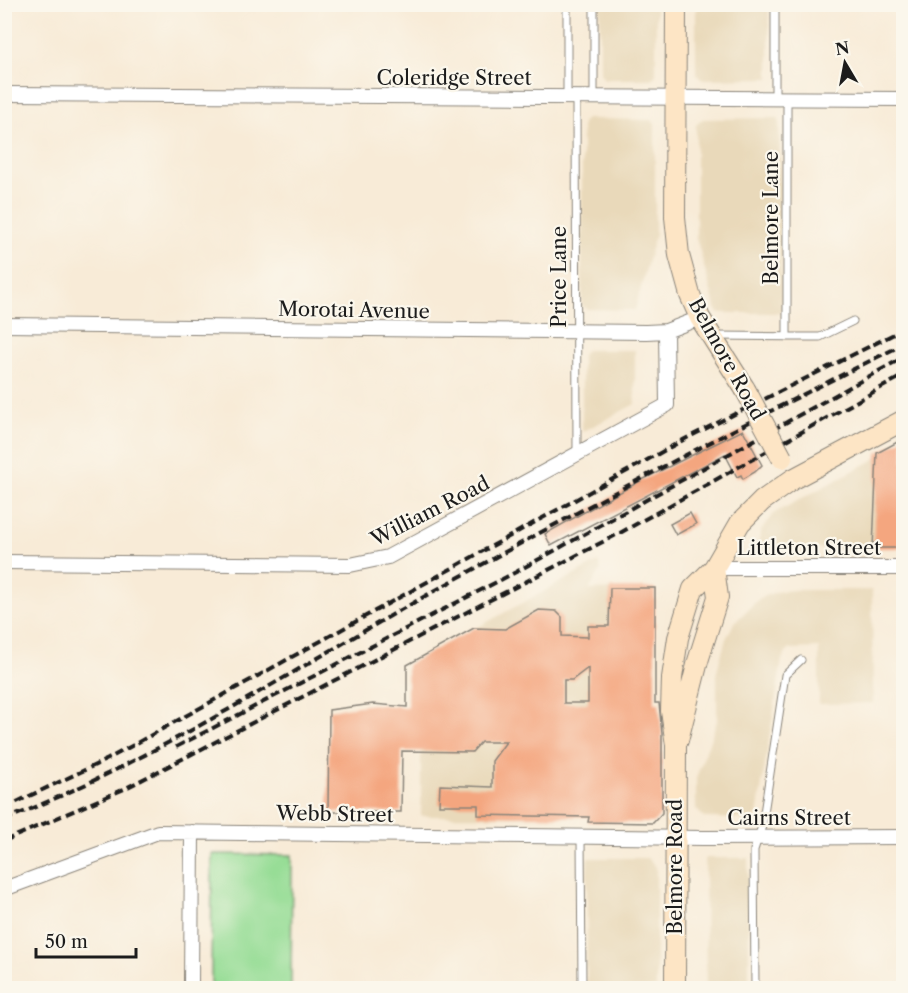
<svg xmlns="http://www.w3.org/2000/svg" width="908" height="993" font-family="'Libre Caslon Text',serif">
	<rect width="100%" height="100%" fill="#fbf7ec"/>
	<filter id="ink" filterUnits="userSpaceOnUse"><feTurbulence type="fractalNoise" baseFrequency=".0167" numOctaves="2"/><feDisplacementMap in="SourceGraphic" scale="12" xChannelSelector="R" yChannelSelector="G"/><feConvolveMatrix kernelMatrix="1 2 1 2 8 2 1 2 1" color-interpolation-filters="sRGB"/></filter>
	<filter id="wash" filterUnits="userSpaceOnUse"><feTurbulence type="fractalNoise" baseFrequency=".008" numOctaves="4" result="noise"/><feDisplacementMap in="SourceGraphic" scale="24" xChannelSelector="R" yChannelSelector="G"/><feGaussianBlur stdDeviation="1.35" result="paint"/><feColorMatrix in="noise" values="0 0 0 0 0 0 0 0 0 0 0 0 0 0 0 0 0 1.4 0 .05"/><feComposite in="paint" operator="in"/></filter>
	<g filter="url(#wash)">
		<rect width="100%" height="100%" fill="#f8ebd7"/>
		<!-- built -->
		<path fill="#e9d9ba" d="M600,5H656V75L651,79H604L600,73Z
			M696,5H769V78L701,79L696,74Z
			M779,118L783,313H717L696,237V125L703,119Z
			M586,119L651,120L655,124V234L635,310L587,309L582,305V123Z
			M586,350H635V404L582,432V355Z
			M903,444V548L756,549L762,529L773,514Z
			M598,562L601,569L589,590L647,588L655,596V811L649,817L421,816V658Z
			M794,590H872L873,703L819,704V648L789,649L782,659L757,815L752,819L705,818L696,809V778L717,721V670L726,639L734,623L760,598L776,592Z
			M587,858H647L656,867V988H587Z
			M705,858H748L749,988H706Z"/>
		<!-- green -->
		<path fill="#97dd96" stroke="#5a7c59" stroke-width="1.5" d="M212,854L292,855L291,988H211Z"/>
		<g id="blocks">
			<!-- building -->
			<path fill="#f4a67f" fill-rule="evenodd" d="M743,430L762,465L755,472L743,479L741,475L737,477L725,454L551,546L545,534L642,480Z
				M903,439V548H873L877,453Z
				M690,513L696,524L676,535L670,524Z
				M610,588H655V703H659L662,734V813L653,823L588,822L589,817L478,815V805H439L440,785L492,787V761L506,742H481L472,752L402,751L401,812H328L329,710L373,704L407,707V665L474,628L505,629L539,610L556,611L562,617V636L588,637V626H609ZM588,668V703H564V680H572Z"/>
		</g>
	</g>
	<g filter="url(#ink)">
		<use href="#blocks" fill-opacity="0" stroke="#8a847a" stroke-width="1.5"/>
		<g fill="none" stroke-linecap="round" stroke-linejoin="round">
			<!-- lane casing -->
			<g stroke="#8a847a" stroke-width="9">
				<path id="lane" d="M567,4V98
					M775,4V99
					M576,99L577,454
					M594,99V4
					M715,336L820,337L853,321
					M787,337V99
					M581,836L582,988
					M755,988L754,850L762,826L785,675L801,660"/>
			</g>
			<!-- street casing -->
			<g stroke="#8a847a" stroke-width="16">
				<path id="street" d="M4,94L904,99
					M4,325L646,332L666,331L700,318
					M4,562L350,565L388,557L667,405L666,331
					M714,568H904
					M4,889L158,832L704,838L904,837
					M191,988L192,832"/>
			</g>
			<!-- secondary casing -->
			<g stroke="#8a847a" stroke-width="22">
				<path id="secondary" d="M676,4L675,217L679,255L690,295L700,318L745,389
					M678,740L698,661L718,597L714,568
					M675,988L676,745L671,711L672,678L678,638L693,589L714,568L740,523L762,501L793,479L904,420"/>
			</g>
			<!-- lane -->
			<use href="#lane" stroke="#fff" stroke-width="7"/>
			<!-- street -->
			<use href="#street" stroke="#fff" stroke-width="14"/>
			<!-- secondary -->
			<use href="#secondary" stroke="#fde5c5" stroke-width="20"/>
			<!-- rail -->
			<path stroke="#1c1c1c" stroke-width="4" stroke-dasharray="9 4.5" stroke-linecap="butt" d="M176,747L516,572L904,357
				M4,808L108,759L685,439L904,329
				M4,820C150,762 284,676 420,599C579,510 740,425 904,344
				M4,841L124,789L620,533L904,375"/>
			<!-- secondary-bridge casing -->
			<g stroke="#8a847a" stroke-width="22" stroke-linecap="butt">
				<path id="secondary-bridge" d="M745,389L782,458"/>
			</g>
			<!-- secondary-bridge -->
			<use href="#secondary-bridge" stroke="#fde5c5" stroke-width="20"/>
		</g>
	</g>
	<g text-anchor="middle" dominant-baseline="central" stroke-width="4.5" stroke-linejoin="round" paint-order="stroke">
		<!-- street labels -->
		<g font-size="20" fill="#1c1c1c" stroke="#fbf7ec">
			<text x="454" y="78">Coleridge Street</text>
			<text transform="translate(771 218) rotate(-90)">Belmore Lane</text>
			<text transform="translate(559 277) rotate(-90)">Price Lane</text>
			<text transform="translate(354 310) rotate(1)">Morotai Avenue</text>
			<text transform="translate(727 359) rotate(61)">Belmore Road</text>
			<text transform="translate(430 511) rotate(-27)">William Road</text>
			<text x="809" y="548">Littleton Street</text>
			<text transform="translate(335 814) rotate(1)">Webb Street</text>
			<text x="789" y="818">Cairns Street</text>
			<text transform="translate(675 867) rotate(-90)">Belmore Road</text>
		</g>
	</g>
	<!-- margin -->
	<rect width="908" height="993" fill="none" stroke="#fbf7ec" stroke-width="24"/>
	<!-- north arrow -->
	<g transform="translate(845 63) rotate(350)" stroke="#fbf7ec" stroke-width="4.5" paint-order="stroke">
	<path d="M0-4.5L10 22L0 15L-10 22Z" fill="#1c1c1c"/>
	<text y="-9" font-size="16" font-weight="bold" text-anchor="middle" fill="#1c1c1c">N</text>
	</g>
	<!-- scale -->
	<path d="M36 948v9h100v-9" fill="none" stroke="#1c1c1c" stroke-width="3"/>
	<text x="45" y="948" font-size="18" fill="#1c1c1c" stroke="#fbf7ec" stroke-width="4.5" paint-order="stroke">50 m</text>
</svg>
